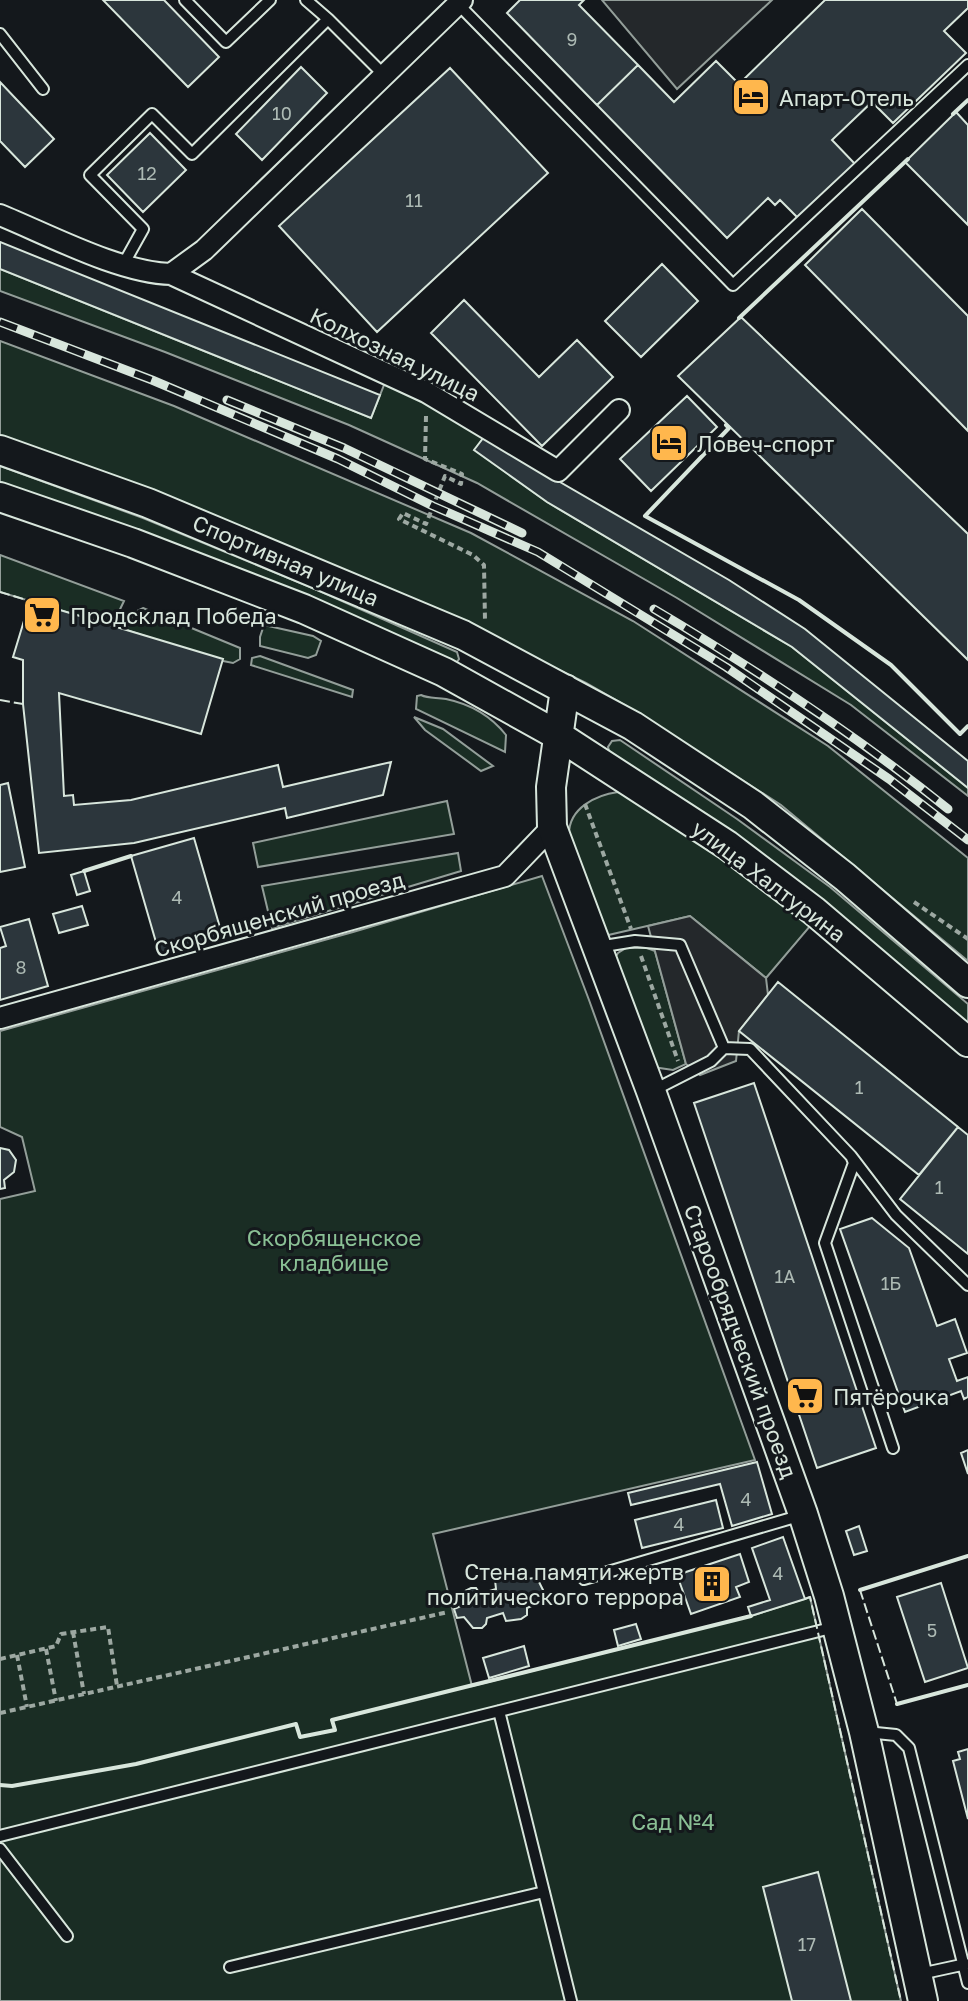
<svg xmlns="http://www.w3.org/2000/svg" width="968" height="2001" font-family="'Golos Text',sans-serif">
	<rect width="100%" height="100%" fill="#14181c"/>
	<!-- green -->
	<path fill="#1a2d24" stroke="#939e99" stroke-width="2" d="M0,269L371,418L386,380L487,433L475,450L547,502L792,647L968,788V796L851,705L677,598L477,483L349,425L165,352L0,291Z
		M0,341L174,406L471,533L633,621L828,746L968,858V961L781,805L630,708L586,683L485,634L0,445Z
		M0,466L143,518L315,589L457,652L459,659L454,666L136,531L0,482Z
		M0,555L124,601L112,626L0,592Z
		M143,608L240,648V659L233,663L223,661L126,630L133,613Z
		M264,625L313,636L321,641L316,655L308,658L260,646V637Z
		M260,656L353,690L352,697L251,665L252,658Z
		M421,695C429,699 437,697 446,699C470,704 491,716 506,735L505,752L416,709L417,696Z
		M414,717L443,729L493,766L481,771L425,730Z
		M620,740L737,819L830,887L968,1004V1024L818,902L610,754L608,747L612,741Z
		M618,792L640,799L811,925L766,978L690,916L604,936C594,910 569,859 569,834C569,808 596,795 618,792Z
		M447,801L454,834L258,867L253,843Z
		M458,853L461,871L272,928L262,886Z
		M542,876L589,1000L755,1460L433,1534L472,1686L751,1616L810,1597L901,2001H0V1199L35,1191L22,1137L0,1127V1031L353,932Z
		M626,948H647L655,951L686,1064L673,1070L653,1067L613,961L618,953Z"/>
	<!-- parking -->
	<path fill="#24282b" stroke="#939e99" stroke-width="2" d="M602,0H772L677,89Z
		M690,916L766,978L768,995L739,1031L736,1061L700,1075L686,1064L648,926Z"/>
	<!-- building -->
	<path fill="#2c363c" stroke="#d8e6dc" stroke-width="2" d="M103,0H164L219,57L188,87Z
		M520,0H584L579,5L638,65L597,105L507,13Z
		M825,0H968V8L944,31L966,53L893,123L872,102L832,140L856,165L799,219L780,200L775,205L768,198L727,238L597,105L638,65L674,102L716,61L739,84Z
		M301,67L327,93L262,160L236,134Z
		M450,68L548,173L377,332L279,226Z
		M0,82L54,139L25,167L0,141Z
		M956,112L968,125V225L905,162Z
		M150,133L186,170L143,212L107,175Z
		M862,209L968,316V431L805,265Z
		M0,242L380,395L371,418L0,269Z
		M662,264L698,301L641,357L605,321Z
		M464,300L539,377L577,340L613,377L542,446L431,333Z
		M741,317L968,534V660L678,376Z
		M687,396L717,427L651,491L620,459Z
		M487,433L541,471L729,580L805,629L968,761V788L792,647L547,502L474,450Z
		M30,601L223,659L201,734L59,693L64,796L73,795L74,805L131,800L278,765L283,787L391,762L383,795L287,818L285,808L134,843L39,853L23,704V660L13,657Z
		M8,783L25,867L0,872V785Z
		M194,838L223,938L160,956L131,856Z
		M84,871L90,891L77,895L71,875Z
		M82,906L88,925L59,933L53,914Z
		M29,919L48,986L0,1000V948L6,946L0,927Z
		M778,982L958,1127L919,1175L739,1031Z
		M754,1083L876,1448L817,1468L694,1103Z
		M958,1127L968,1135V1254L900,1199Z
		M0,1148L9,1150L16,1160L14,1172L4,1180L5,1188L0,1189Z
		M872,1218L909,1248L937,1326L955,1319L967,1353L949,1359L957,1381L968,1377V1397L964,1399L961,1391L905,1412L840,1229Z
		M968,1450V1474L961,1453Z
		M757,1462L772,1514L732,1526L720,1484L631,1505L628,1493Z
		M716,1500L723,1528L642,1548L635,1520Z
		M859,1526L867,1551L854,1555L846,1531Z
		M783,1537L805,1599L751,1616L748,1607L770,1600L752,1548Z
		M740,1554L749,1582L736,1587L740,1597L691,1614L677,1575Z
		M509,1574L516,1575L520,1580L534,1578L538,1580L543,1590L541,1602L527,1608V1615L521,1619L506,1621L503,1613L487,1618L486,1624L482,1628H473L464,1617L457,1618L454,1609L461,1606L463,1592L471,1588H476L480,1594L496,1589L495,1580Z
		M941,1583L968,1668L925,1682L897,1597Z
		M636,1624L641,1639L618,1646L614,1630Z
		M524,1646L529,1666L489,1678L483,1658Z
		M968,1749V1819L953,1761L960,1759L958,1752Z
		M818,1872L851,2001H792L763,1887Z"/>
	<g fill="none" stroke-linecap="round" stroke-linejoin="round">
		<!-- lane casing -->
		<g stroke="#d8e6dc" stroke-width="14">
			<path id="lane" d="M185,0L226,42L270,0
				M306,0L328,19L384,75
				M458,4L733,285L968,65
				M0,34L43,89
				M123,265L143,229L90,175L152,114L192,154L328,19
				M598,947L635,941L680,945L724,1048L750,1049L851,1156L896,1215L968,1285
				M654,1090L711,1061L724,1048
				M852,1158L854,1163L825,1243L893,1448
				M584,1579L802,1515
				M499,1711L571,2001
				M866,1732L896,1735L909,1748L968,1983
				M0,1836L835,1627
				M0,1849L67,1936
				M230,1967L544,1892
				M920,1974L966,1964"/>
		</g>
		<!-- street casing -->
		<g stroke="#d8e6dc" stroke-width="24">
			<path id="street" d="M0,215C49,235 120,273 171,274L426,392L558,471L619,410
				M171,274L204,250L462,0
				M0,1018L505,876L552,827"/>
		</g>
		<!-- secondary casing -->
		<g stroke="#d8e6dc" stroke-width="32">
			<path id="secondary" d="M0,450L148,503L463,635L633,726L753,805L845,877L968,983
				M0,497L133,543L304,609L444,672L559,736L727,845L814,911L968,1042
				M565,689L551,787L552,827L651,1091L803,1514L829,1596L864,1732L923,2001"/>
		</g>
		<!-- path -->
		<path stroke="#9da8a2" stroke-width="4" stroke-dasharray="6 4" stroke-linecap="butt" d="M426,416L425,459L462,474L461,484L445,476L426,524L403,513L399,519L473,555L484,565L485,621
			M585,804L631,929
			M914,902L968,939
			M641,956L678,1061
			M73,1632L84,1694
			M46,1649L56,1701
			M17,1655L27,1707
			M0,1659L56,1646L61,1634L108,1627L117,1686
			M0,1713L448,1612"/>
		<!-- lane -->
		<use href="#lane" stroke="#14181c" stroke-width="10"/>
		<!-- street -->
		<use href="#street" stroke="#14181c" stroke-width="20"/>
		<!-- secondary -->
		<use href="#secondary" stroke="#14181c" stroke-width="28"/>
		<!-- rail casing -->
		<g stroke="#d8e6dc" stroke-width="9">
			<path id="rail" d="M0,322L152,380L338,459L433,506L538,552L726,667L889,779L968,840
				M227,400L344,448L522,533
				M654,609C755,669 856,735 948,809"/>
		</g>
		<!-- rail -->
		<use href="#rail" stroke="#14181c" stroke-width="6" stroke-dasharray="18" stroke-linecap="butt"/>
		<!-- fence -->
		<path stroke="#d8e6dc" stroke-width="2" stroke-dasharray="10 4" stroke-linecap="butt" d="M0,592L30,601
			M0,700L23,704
			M860,1590L897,1704
			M805,1599L810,1597L901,2001"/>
		<!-- wall -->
		<path stroke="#d8e6dc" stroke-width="4" d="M953,114L968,100
			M739,318L908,159
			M726,425L729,428L645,516L799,600L891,665L960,734L968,726
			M84,871L131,856
			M860,1590L968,1556
			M897,1704L968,1685
			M0,1785L12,1786L136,1764L296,1724L300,1737L335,1730L332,1720L751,1616"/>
	</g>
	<!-- icons -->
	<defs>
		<g id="hotel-square" transform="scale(2)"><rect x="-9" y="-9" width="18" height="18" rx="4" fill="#ffb74d" stroke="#14181c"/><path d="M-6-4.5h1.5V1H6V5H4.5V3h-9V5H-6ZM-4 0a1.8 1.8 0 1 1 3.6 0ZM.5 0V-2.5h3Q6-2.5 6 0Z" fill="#111"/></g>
		<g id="supermarket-square" transform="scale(2)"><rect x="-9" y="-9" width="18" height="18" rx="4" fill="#ffb74d" stroke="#14181c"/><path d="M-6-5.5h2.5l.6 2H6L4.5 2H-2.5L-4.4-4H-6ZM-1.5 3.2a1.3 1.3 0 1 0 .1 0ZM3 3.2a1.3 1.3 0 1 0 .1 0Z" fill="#111"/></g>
		<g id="building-square" transform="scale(2)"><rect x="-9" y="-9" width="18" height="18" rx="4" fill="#ffb74d" stroke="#14181c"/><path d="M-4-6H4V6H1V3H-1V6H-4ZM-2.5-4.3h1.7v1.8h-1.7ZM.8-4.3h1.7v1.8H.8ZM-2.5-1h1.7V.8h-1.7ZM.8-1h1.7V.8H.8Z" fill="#111"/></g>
	</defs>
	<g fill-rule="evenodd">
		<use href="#hotel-square" x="751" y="97"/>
		<use href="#hotel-square" x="669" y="443"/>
		<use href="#supermarket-square" x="42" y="615"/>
		<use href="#supermarket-square" x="805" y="1396"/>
		<use href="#building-square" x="712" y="1584"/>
	</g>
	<g text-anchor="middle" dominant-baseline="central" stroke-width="6" stroke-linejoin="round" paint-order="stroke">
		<!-- number labels -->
		<g font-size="18" fill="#adbab4">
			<text x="572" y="39">9</text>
			<text x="282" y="113">10</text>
			<text x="147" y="173">12</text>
			<text x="414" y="200">11</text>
			<text x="177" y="897">4</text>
			<text x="21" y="967">8</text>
			<text x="859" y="1087">1</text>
			<text x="939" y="1187">1</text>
			<text x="785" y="1276">1А</text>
			<text x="891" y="1283">1Б</text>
			<text x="746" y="1499">4</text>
			<text x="679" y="1524">4</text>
			<text x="778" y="1573">4</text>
			<text x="932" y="1630">5</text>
			<text x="807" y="1944">17</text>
		</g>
		<!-- poi labels -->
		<g font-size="22" fill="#d8e6dc" stroke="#14181c" text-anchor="start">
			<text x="779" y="97">Апарт-Отель</text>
			<text x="697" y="443">Ловеч-спорт</text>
			<text x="70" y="615">Продсклад Победа</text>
			<text x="833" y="1396">Пятёрочка</text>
			<text x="684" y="1571" text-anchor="end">Стена памяти жертв<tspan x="684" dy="25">политического террора</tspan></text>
		</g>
		<!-- street labels -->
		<g font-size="22" fill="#d8e6dc" stroke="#14181c">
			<text transform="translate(395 354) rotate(26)">Колхозная улица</text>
			<text transform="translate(286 560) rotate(23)">Спортивная улица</text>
			<text transform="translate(769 881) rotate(37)">улица Халтурина</text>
			<text transform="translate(279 914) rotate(-16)">Скорбященский проезд</text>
			<text transform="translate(741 1341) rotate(70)">Старообрядческий проезд</text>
		</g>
		<!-- park labels -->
		<g font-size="22" fill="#8ac095" stroke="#14181c">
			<text x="334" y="1237">Скорбященское<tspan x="334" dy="25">кладбище</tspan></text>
			<text x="673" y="1821">Сад №4</text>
		</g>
	</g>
</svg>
